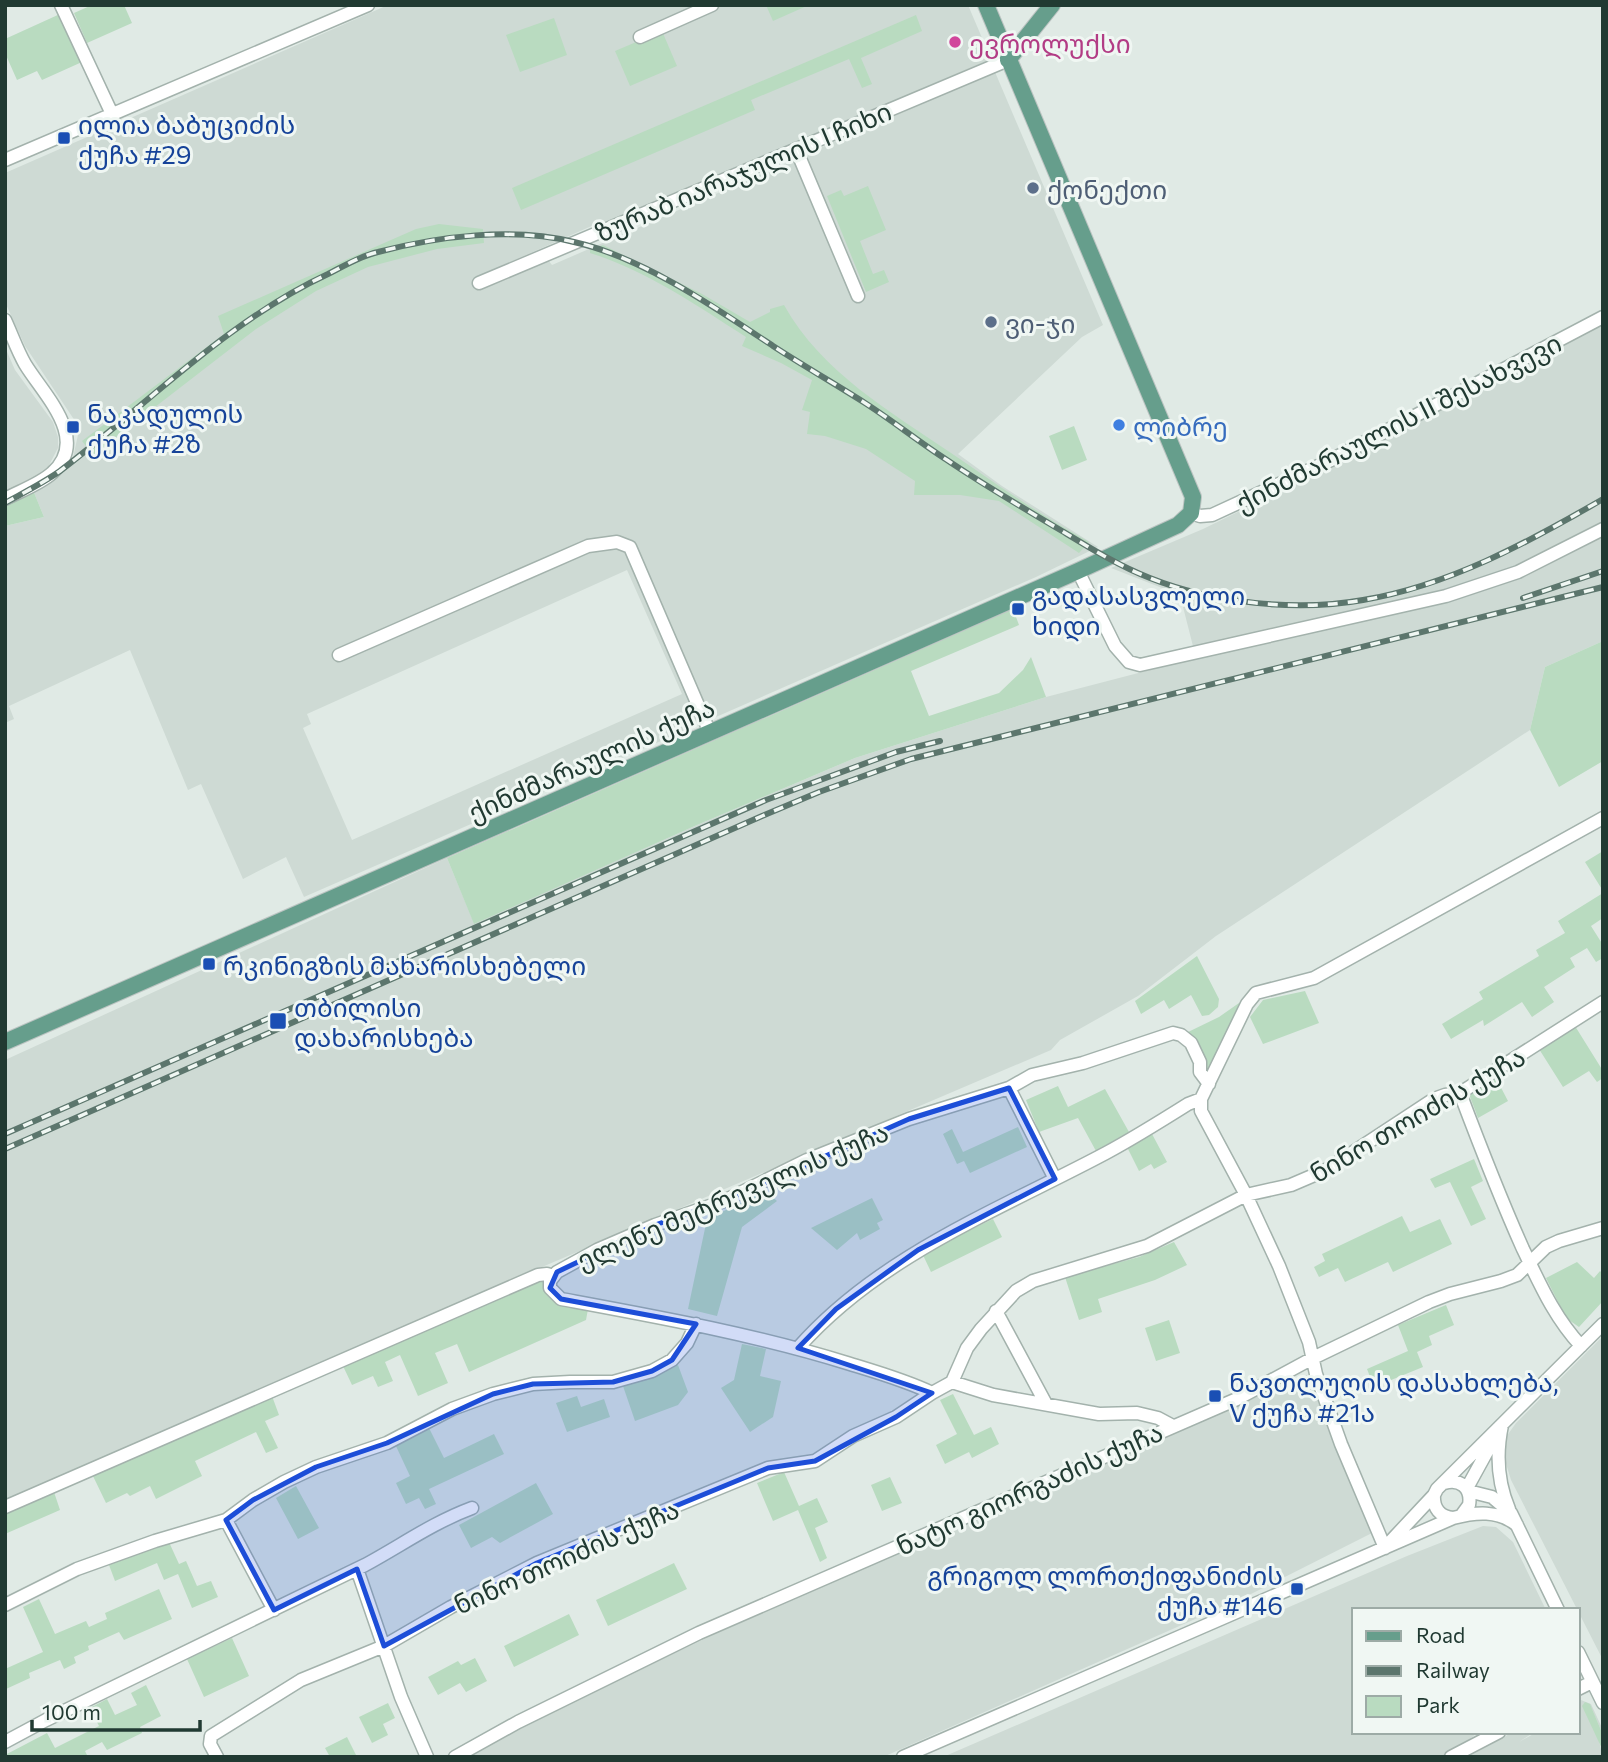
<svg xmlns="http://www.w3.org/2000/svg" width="1608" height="1762" font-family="Commissioner,'Noto Sans Georgian',sans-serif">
	<rect width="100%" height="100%" fill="#e0eae5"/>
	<!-- built -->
	<path fill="#cedad4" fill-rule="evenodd" d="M388,5H968L991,59L605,225L603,221L476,277L483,289L548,260L552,265L794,160L864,295L804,155L995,72L1103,325L1082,337L958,454L1002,486L1098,547L1036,577L304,897L286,857L243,879L201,784L188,790L130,650L9,706L14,719L5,723V526L44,517L33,490L57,476L72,462L78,435L75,421L25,346L5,302V173ZM627,570L682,694L352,840L303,728L311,724L307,714Z
		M1603,323V641L1545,667L1530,730L1216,936L1138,996L1060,1040L1051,1050L535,1270L5,1502V1060L447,858L474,923L697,825L855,758L1046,697L1196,658L1180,595L1111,568L1203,529L1338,463Z
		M5,347L15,370L53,422L58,437V448L47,469L34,480L5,494Z
		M1603,1336V1660L1511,1480L1504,1457L1506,1437L1516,1423Z
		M1307,1375L1372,1533L1245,1597L883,1757H468L530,1722L717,1633Z
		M1483,1526L1496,1527L1513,1542L1546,1610H1354V1732H1478L1461,1747L1442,1757H943L1407,1556Z
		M1581,1700L1591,1704L1603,1730V1735L1590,1705L1603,1757H1463L1510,1732L1488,1746L1513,1732H1534L1519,1742L1537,1732H1578V1701Z"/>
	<!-- green -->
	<path fill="#b9dbc0" d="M92,5H124L132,23L87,43L74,13Z
		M766,5H809L773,21Z
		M60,14L82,62L42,80L37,71L17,80L5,53V39Z
		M916,15L922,31L861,58L872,84L862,88L849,59L751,100L755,110L521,210L512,188Z
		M554,18L567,55L520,72L506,35Z
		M662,31L677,66L630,86L615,51Z
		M868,186L886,230L860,241L873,274L884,270L889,282L866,292L827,196L841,190L844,196Z
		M439,224L483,229L484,243L437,249L368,267L316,291L256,329L93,455L82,441L224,334L218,316L416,229Z
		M603,245L702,294L750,322L770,312V309L784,305C822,373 891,412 954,455C999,486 1042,516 1089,542L1079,553L999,501L960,495H914L915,481L866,449L825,436L807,434L810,412L802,410L812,380L781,363L742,346L746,337C696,305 647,271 590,253V250Z
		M1074,426L1087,460L1062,470L1049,436Z
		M33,490L44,517L5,526V504Z
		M1013,609L1019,625L911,671L929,716L999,693L1023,670L1031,657L1046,697L855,758L697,825L474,924L447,858Z
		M1603,641V761L1559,787L1530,730L1545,667Z
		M1603,851V891L1585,862Z
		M1603,893V918L1591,926L1603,945V958L1596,962L1587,948L1570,958L1575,967L1544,987L1554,1002L1532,1017L1522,1002L1484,1026L1483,1020L1451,1039L1442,1024L1483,999L1479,992L1539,956L1536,950L1565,933L1558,921Z
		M1197,956L1219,999L1218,1007L1209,1015L1202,1016L1191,995L1169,1009L1164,1000L1141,1014L1135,1001Z
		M1305,991L1319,1023L1263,1044L1250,1017L1263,1000Z
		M1239,1003H1242L1209,1074H1205L1186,1033L1219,1017Z
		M1575,1026L1603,1071V1078L1597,1082L1589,1071L1563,1087L1539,1049Z
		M1496,1078L1508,1101L1478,1118L1469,1094Z
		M1058,1086L1068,1107L1105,1089L1129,1132L1096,1151L1078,1118L1039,1132L1026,1100Z
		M1018,1127L1027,1147L970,1173L964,1161L957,1164L943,1134L952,1129L963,1152Z
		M1152,1134L1167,1162L1154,1169L1151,1164L1139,1171L1127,1147Z
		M1474,1159L1483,1181L1471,1187L1486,1219L1471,1226L1450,1182L1435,1188L1430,1179Z
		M766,1191L777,1201L742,1227L717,1316L688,1309L707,1219Z
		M872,1198L883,1220L877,1223L880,1229L860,1240L857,1233L837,1250L811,1228Z
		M1402,1216L1410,1232L1440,1219L1452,1244L1393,1272L1388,1262L1345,1282L1338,1268L1319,1277L1314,1267L1325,1261L1322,1254Z
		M993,1219L1002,1237L931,1272L922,1253Z
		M1174,1242L1187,1265L1155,1280L1098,1299L1102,1312L1079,1320L1065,1277L1139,1257Z
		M1577,1262L1594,1278L1600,1271L1603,1274V1301L1579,1327L1566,1318L1546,1278Z
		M538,1279L545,1281C540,1305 571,1306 588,1309L586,1320L469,1372L457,1344L435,1353L448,1383L418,1396L400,1355L385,1362L393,1381L378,1387L373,1376L352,1385L343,1366Z
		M1446,1305L1454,1325L1429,1336L1432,1345L1417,1352L1423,1367L1374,1387L1367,1369L1408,1351L1398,1325Z
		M1169,1320L1180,1353L1156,1361L1145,1328Z
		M742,1344L766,1349L760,1376L781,1381L773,1417L750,1432L721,1388L734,1380Z
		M678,1365L688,1392L678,1405L635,1421L623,1386C635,1376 661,1375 678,1365Z
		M953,1394L974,1435L991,1427L999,1444L972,1458L969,1452L945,1464L936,1445L957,1434L940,1400Z
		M272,1396L279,1415L265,1421L278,1448L266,1453L256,1432L195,1461L202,1476L156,1499L150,1486L130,1496L127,1493L106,1503L92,1474Z
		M577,1396L581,1407L604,1399L610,1417L567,1432L556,1403Z
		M429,1428L444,1458L494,1434L504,1454L429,1489L436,1504L425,1509L419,1498L406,1504L396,1483L410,1476L395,1444Z
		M784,1472L799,1506L817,1498L828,1522L815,1528L827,1558L820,1562L798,1510L773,1521L757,1483Z
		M890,1477L902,1503L882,1511L871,1485Z
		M536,1483L553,1514L500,1543L492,1537L471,1548L459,1525Z
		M296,1486L319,1528L298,1539L276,1498Z
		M54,1492L60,1510L5,1534V1513Z
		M168,1540L179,1564L186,1561L197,1586L211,1581L218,1597L192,1608L178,1574L164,1580L157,1563L115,1581L109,1565Z
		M674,1563L687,1589L608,1626L596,1600Z
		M159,1589L172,1619L124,1640L119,1632L88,1646L89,1650L74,1657L76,1663L64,1669L60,1660L29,1673L30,1678L6,1689L5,1669L43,1652L23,1607L39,1599L55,1634L86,1621L89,1627L107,1619L105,1613Z
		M569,1614L579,1635L514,1667L504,1646Z
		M232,1638L249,1676L204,1697L187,1659Z
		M475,1658L487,1681L466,1692L460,1683L438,1695L428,1677L458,1661L461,1665Z
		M146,1685L161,1716L140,1727L142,1733L107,1750L102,1742L85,1751L88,1757H5V1755L47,1733L55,1748L99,1726L90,1708L107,1699L115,1715L137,1705L131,1693Z
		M1585,1702L1590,1704L1603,1735V1751L1582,1706Z
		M388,1703L395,1718L383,1724L388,1735L372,1743L359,1717Z
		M347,1737L357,1757H330L325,1748Z"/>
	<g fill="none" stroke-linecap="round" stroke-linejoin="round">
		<!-- minor casing -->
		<g stroke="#a3b2ac" stroke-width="15">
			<path id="minor" d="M61,5L112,114
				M640,37L712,5
				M796,149L858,296
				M5,160L368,5
				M479,283L1008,60
				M5,320C12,335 17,350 25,364C43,394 91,439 52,473C40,484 20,491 5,499
				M1191,513L1200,516L1212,515L1331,460L1603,317
				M1078,571L1115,646L1129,662L1140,665L1446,596L1518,572L1603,529
				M339,655L588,546L617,542L630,547L710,733
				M1009,1088L1055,1179
				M1460,1093C1480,1146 1500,1198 1523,1249C1540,1284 1554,1317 1581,1346
				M996,1311L1046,1404
				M798,1348C880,1255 999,1210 1106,1153C1134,1138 1161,1121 1188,1104L1201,1099
				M952,1382L967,1348L981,1329L1016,1291L1033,1281L1147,1246L1246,1195L1291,1185L1326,1170L1434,1099L1445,1095L1460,1093L1603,1002
				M1502,1425C1496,1454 1497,1481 1509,1509
				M1173,1426L1158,1418L1137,1413L1099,1414L993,1395L952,1382L932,1393C905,1380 876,1372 847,1363C753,1334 658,1317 561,1299L550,1288V1281L557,1272L597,1250L655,1225L724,1201L807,1160L909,1119L1009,1088L1032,1075L1083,1063L1173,1033L1181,1035L1191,1043L1200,1062V1072L1209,1084
				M1444,1483C1460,1478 1472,1488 1469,1505L1461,1516
				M1467,1488L1495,1437
				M1468,1491L1492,1497L1511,1513L1558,1610
				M1434,1495C1433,1508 1440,1517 1453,1518
				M5,1507L538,1275L547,1274L554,1276
				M226,1520L274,1610
				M1390,1542L1434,1495L1437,1489L1603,1324
				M1385,1548L1341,1444L1316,1374L1309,1342L1279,1266L1246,1195L1201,1111V1099L1247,1004L1256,993L1314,978L1603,818
				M357,1569L401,1697L427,1757
				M5,1605L77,1569L155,1541L226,1520L253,1500L284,1482L316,1467L387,1443L452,1409L493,1394L533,1384L570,1382H613L652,1371L672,1360L687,1343L696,1324
				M1578,1652L1603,1703
				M1578,1689L1592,1682
				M5,1742L46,1720L365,1565C402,1545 432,1523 472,1508
				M217,1757L210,1744L211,1736L301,1680L384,1646L451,1607L537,1563L768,1468L815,1461L853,1436L896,1417L932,1393
				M455,1757L518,1722L699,1633L1237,1399L1313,1358L1429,1302L1450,1294L1501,1281L1517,1275L1546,1247L1559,1241L1603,1228
				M903,1757L1453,1518C1476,1512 1498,1510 1517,1525
				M1451,1757L1499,1732"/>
		</g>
		<!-- major casing -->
		<g stroke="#bcc4c2" stroke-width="18">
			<path id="major" d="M1008,60L1052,5
				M5,1042L1078,571L1178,525L1191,513L1193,497L986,5"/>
		</g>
		<!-- minor -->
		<use href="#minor" stroke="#fff" stroke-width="12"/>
		<!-- major -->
		<use href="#major" stroke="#669e8c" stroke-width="16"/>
		<!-- rail casing -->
		<g stroke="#5c766d" stroke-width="6">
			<path id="rail" d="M5,503C23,493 43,483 60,471C148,404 227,321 328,274C344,266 360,256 378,252C439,236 512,227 574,242C642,257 716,308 773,346C804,366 835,384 865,403C893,421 919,442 947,460C984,485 1023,508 1062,531C1090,548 1119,566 1150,578C1213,603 1296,612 1363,600C1448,586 1529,542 1603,499
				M1523,598L1603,571
				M5,1134L766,800L896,752L940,741
				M5,1149L762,816L819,792L911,759L1603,587"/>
		</g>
		<!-- rail -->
		<use href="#rail" stroke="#f0f7f3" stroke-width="3.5" stroke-dasharray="10" stroke-linecap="butt"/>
	</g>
	<!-- marked area -->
	<path fill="#1d4ed8" fill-opacity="0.2" stroke="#1d4ed8" stroke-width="5" stroke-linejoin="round" d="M1009,1088L1055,1179L918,1250L836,1309L798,1348L932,1393L896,1417L815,1461L768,1468L537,1563L384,1646L357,1569L274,1610L226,1520L253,1500L316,1467L387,1443L493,1394L533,1384L613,1382L652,1371L672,1360L696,1324L561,1299L550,1288L557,1272L655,1225L724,1201L909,1119Z"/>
	<!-- markers -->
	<circle fill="#d1479c" stroke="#f0f7f3" stroke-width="2.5" cx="955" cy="42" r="7"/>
	<g fill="#1a4fb4" stroke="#f0f7f3" stroke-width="2.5">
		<rect x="57" y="131" width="14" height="14" rx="3.5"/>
		<rect x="66" y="420" width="14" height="14" rx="3.5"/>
		<rect x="1011" y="602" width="14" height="14" rx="3.5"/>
		<rect x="202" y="957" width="14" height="14" rx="3.5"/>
		<rect x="269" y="1012" width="18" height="18" rx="3.5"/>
		<rect x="1208" y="1389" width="14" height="14" rx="3.5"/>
		<rect x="1290" y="1582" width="14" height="14" rx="3.5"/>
	</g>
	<g fill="#5c6f8a" stroke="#f0f7f3" stroke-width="2.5">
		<circle cx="1033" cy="188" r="7"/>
		<circle cx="991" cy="322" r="7"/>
	</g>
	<circle fill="#3f7fe0" stroke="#f0f7f3" stroke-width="2.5" cx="1119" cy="425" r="7"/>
	<g text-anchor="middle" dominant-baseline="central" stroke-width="6" stroke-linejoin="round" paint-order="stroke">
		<!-- hotel labels -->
		<g font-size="26" fill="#b23c85" stroke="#f0f7f3" text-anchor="start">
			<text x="969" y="42">ევროლუქსი</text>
		</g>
		<!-- transit labels -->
		<g font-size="26" fill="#164399" stroke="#f0f7f3" text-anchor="start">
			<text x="78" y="123">ილია ბაბუციძის<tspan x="78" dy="30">ქუჩა #29</tspan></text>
			<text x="87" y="412">ნაკადულის<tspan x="87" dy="30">ქუჩა #2ზ</tspan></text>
			<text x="1032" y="594">გადასასვლელი<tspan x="1032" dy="30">ხიდი</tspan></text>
			<text x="223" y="964">რკინიგზის მახარისხებელი</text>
			<text x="294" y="1006">თბილისი<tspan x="294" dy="30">დახარისხება</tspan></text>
			<text x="1229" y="1381">ნავთლუღის დასახლება,<tspan x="1229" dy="30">V ქუჩა #21ა</tspan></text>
			<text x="1283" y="1574" text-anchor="end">გრიგოლ ლორთქიფანიძის<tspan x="1283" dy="30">ქუჩა #146</tspan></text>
		</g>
		<!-- street labels -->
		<g font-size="26" fill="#213a32" stroke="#f0f7f3">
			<text transform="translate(743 171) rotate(-23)">ზურაბ იარაჯულის I ჩიხი</text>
			<text transform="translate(1398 422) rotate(-27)">ქინძმარაულის II შესახვევი</text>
			<text transform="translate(591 759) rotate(-24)">ქინძმარაულის ქუჩა</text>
			<text transform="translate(1417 1114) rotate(-30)">ნინო თოიძის ქუჩა</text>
			<text transform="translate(732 1195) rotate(-23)">ელენე მეტრეველის ქუჩა</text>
			<text transform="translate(1029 1488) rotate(-24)">ნატო გიორგაძის ქუჩა</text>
			<text transform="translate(566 1556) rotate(-24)">ნინო თოიძის ქუჩა</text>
		</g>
		<!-- service labels -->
		<g font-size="26" fill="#4e5e75" stroke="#f0f7f3" text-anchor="start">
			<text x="1047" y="188">ქონექთი</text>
			<text x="1005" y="322">ვი-ჯი</text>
		</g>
		<!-- shop labels -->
		<g font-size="26" fill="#366cbe" stroke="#f0f7f3" text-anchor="start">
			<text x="1133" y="425">ლიბრე</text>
		</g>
	</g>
	<!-- border -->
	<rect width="1608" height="1762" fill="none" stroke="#213a32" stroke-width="14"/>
	<!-- legend -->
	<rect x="1352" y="1608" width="228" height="126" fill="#f0f7f3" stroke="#9daba6" stroke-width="2"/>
	<rect x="1366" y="1631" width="35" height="10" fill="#669e8c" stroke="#9daba6" stroke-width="2"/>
	<text x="1416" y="1643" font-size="21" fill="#213a32">Road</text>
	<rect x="1366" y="1666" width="35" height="10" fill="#5c766d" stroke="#9daba6" stroke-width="2"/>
	<text x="1416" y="1678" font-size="21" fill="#213a32">Railway</text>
	<rect x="1366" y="1696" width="35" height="21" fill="#b9dbc0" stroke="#9daba6" stroke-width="2"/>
	<text x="1416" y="1713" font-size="21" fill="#213a32">Park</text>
	<!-- scale -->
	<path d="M32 1720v10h168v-10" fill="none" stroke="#213a32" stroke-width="3.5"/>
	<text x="42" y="1720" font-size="21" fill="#213a32" stroke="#f0f7f3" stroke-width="5" paint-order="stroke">100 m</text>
</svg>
